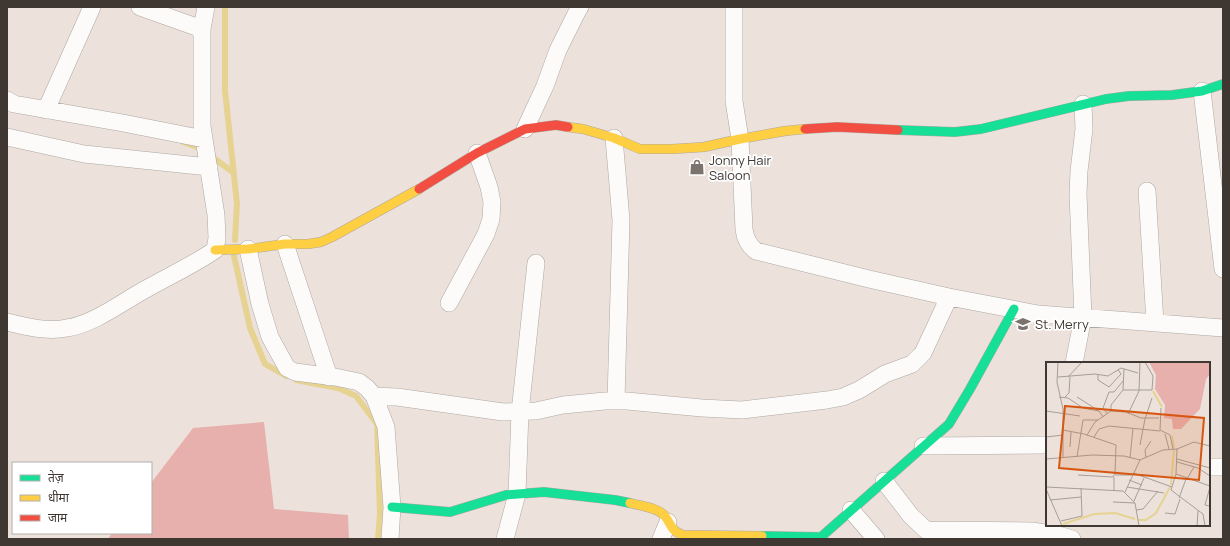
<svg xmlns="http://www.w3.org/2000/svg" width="1230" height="546" font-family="Manrope,'Noto Sans Devanagari',sans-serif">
	<rect width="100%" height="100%" fill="#ece2db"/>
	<!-- forest -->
	<path fill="#e8b0ad" d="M264,422L274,509L348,515L349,539H108L112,533H151V483L193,428Z"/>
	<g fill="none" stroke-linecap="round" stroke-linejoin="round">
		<!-- stream -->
		<path stroke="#e6d392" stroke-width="6" d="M225,7V90L237,204L235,240
			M183,142L200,148L234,173
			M234,256L250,328L265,364L286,376
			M296,380L338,388L356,396L377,424L380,515L378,539"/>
		<!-- street casing -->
		<g stroke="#aea7a1" stroke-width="18">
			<path id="street" d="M140,7L202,29
				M734,7V101L740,139L744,229C745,238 748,245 756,251L869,279L949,297L1038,314L1223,328
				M1202,91L1223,269
				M7,100L14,104L123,123L204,139
				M46,110L92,7
				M525,129L545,86L558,50L578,10L580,7
				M7,137L84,154L209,167
				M614,138L621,220L616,401
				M1147,191L1155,323
				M285,244L329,377
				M248,249L260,304L270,337L287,368L295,372L335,377L359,382L367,388L374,396L386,427L392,507L390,539
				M449,303L486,234L491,219L492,202L489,187L477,153
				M7,322C27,327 47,332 67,328C94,324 122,302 146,289C169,276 193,265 215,250L217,238L216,215L202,126V29L206,7
				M1074,363L1083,317L1078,194L1079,171L1084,129L1083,104
				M374,396L397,397L503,412L536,411L563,405L605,401H627L702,408L742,410L827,400L843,397L859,390L885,374L912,364L923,353L949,297
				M923,446L1047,445
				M1209,467H1223
				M884,481L911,516L926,530L936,534
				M851,510L876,539
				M926,530L1032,531L1062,536L1072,539
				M505,539L517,494L520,412L536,263
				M661,539L668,522"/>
		</g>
		<!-- fast casing -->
		<g stroke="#aea7a1" stroke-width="10">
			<path id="fast" d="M898,130L955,132L981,129L1106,99L1129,96L1172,95L1202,91L1223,84
				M392,507L450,512L506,495L544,492L615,500L630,503
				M762,536L821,537L949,424L970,389L1014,309"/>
		</g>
		<!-- slow casing -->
		<g stroke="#aea7a1" stroke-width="10">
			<path id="slow" d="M568,127L583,129L614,138L640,149H672L704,147L740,139L785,131L805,129
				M215,250L248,249L285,244H308L321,242L332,237L419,189
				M630,503C640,506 656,507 664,515C672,524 669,530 683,535L762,536"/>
		</g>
		<!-- jam casing -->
		<g stroke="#aea7a1" stroke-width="10">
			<path id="jam" d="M805,129L837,127L898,130
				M419,189L477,153L525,129L556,125L568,127"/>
		</g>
		<!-- street -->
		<use href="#street" stroke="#fcfbfa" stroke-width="17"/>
		<!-- fast -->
		<use href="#fast" stroke="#16e098" stroke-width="9"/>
		<!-- slow -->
		<use href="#slow" stroke="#ffcf43" stroke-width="9"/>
		<!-- jam -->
		<use href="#jam" stroke="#f24e42" stroke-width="9"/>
	</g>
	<!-- icons -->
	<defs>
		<g id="shop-bare" transform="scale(1.2)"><path d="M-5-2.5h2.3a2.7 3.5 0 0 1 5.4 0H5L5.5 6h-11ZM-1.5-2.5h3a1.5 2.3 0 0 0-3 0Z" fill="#7b736d" stroke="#fff" stroke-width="2.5" paint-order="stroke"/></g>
		<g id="school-bare" transform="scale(1.2)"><path d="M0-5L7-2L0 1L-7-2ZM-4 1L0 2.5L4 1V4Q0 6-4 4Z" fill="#7b736d" stroke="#fff" stroke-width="2.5" paint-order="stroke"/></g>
	</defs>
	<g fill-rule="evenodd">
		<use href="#shop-bare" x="697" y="167"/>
		<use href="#school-bare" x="1023" y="324"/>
	</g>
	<g text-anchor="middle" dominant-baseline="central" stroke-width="3.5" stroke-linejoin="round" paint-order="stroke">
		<!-- poi labels -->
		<g font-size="13" fill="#3e3732" stroke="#fff" text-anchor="start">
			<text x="709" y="160">Jonny Hair<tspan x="709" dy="15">Saloon</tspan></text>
			<text x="1035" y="324">St. Merry</text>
		</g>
	</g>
	<!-- overview -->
	<g transform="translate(1046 362)">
		<rect width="164" height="164" fill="#ece2db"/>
		<path d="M103,0H164V12L160,17L154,47L135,67H127L126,57L118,56L119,43L109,27L110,13Z" fill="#e8b0ad"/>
		<path fill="none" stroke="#e6d392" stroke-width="2" d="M107,29L116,45M126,74L128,86M125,123L128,88M92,158H100L110,151L124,125M17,162L48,152L69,151L89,157"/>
		<path fill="none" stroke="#a69e97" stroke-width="1" d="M12,0L11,20L17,47V96M52,12V18L63,25L75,12L72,8M12,15L49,12L62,14L75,6L92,11M22,15L36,0M77,28L78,7M13,35L22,36L37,46L53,49M19,35L23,31L24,15M31,35L53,49L57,55M115,46L114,68L124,73L127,87M0,49L34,54M65,49V43L77,28H106L107,14L99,0M61,51L57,46L63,30H68L77,19M82,52L93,29L94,0M17,68L38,72L70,83L69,111L67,115L32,113M119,72L123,87M41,73L49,60L65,49L80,50L95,56H113M0,75L17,73M48,75L53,67L63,64L114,69M94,83L99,57L106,36M24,85L25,70M31,95L37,58H52M84,96L87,66M100,96L99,88L105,79M0,97L46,93L78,94L94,98L117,88L131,87M131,97L164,106M131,100L152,106L164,114M87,111L126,125M130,112L164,124M69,113H85M68,115V129M141,117L148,105M83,118L96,123M0,125L77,129L89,141L93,164M81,125L118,131M164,125L159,143L164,144M0,127L16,164M79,130L94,98M133,136L140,117M4,138L35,135M88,139L98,116M67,140L89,141M90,148L97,147L112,129M119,151L129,152L134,137M15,159L36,154L35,126M151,164L152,149M159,164L157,152L125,128L130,112L131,87L148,80L164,84"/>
		<path fill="#d75610" fill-opacity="0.15" stroke="#d75610" stroke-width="2" d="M19,44L158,56L153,118L13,106Z"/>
		<rect width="164" height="164" fill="none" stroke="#3e3732" stroke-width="2"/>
	</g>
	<!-- border -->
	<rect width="1230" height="546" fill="none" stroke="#3e3732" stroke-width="16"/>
	<!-- legend -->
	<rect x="12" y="462" width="140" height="72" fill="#ffffff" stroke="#b2afad"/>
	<rect x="20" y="475" width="20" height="6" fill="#16e098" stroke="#b2afad"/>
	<text x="48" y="482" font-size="12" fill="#3e3732">तेज़</text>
	<rect x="20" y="495" width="20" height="6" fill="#ffcf43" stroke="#b2afad"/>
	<text x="48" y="502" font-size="12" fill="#3e3732">धीमा</text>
	<rect x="20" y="515" width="20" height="6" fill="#f24e42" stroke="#b2afad"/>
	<text x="48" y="522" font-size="12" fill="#3e3732">जाम</text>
</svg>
